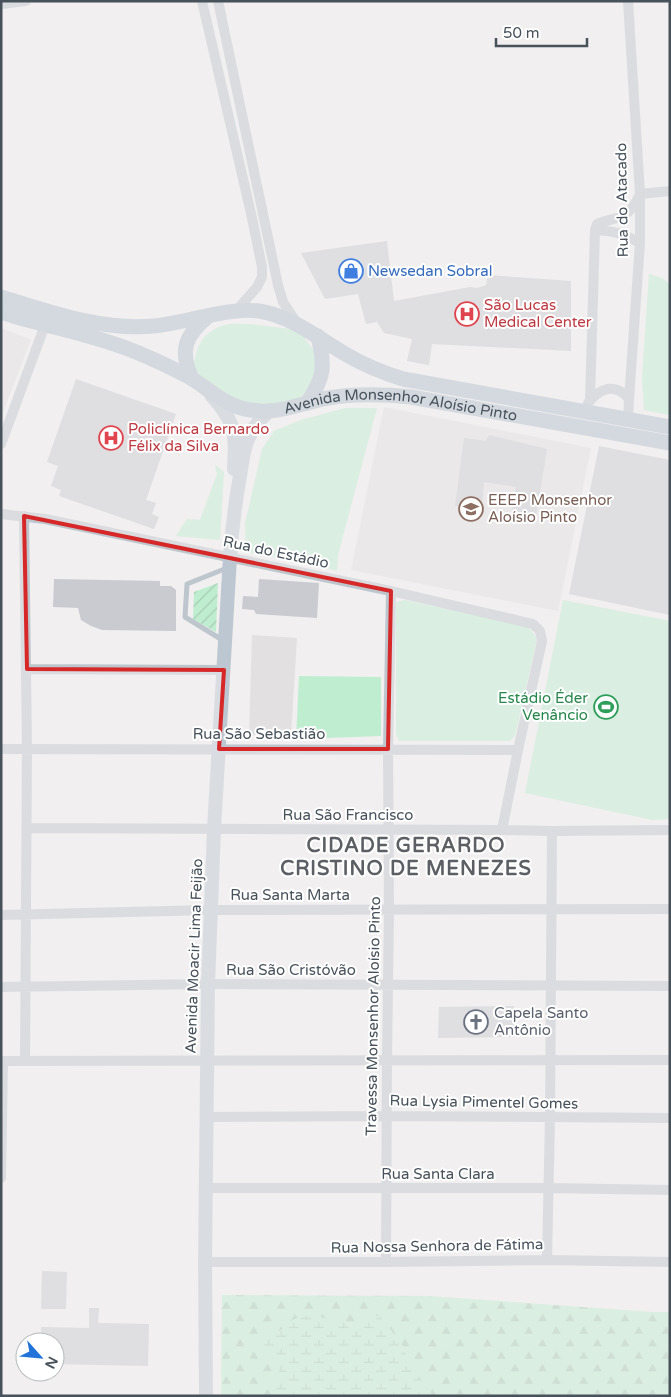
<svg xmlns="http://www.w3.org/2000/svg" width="671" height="1397" font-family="'Varela Round',sans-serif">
	<defs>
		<pattern id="forest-firs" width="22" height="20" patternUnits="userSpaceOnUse" patternTransform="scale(1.25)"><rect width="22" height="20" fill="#bfedd0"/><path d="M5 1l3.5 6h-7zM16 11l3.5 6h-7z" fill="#a6cdb5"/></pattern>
		<pattern id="wetland-marsh" width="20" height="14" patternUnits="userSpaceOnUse" patternTransform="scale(1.25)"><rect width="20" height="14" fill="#bfedd0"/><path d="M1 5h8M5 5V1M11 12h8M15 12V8" fill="none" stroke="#a6cdb5"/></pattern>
		<pattern id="garden-furrows" width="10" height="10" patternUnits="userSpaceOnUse" patternTransform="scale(1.25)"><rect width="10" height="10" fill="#bfedd0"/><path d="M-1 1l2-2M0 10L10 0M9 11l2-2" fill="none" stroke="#a6cdb5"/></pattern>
	</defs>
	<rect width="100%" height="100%" fill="#f1efef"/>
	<!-- education -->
	<path fill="#e2e0e0" d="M1,328L31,340L1,417Z
		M384,407L591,448L558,611L351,570Z
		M252,635L297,638L291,736L249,735Z"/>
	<!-- green -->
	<path fill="#bfedd0" d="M649,274L662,278L670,284V415L644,410L642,378Z
		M249,324L290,329L303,336L315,352V377L307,392L296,400L267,406L249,404L230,396L201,377L194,367C196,346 203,331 225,325C232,323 241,324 249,324Z
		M345,408H377L338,555L337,571L302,561L246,552L245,523L254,485L262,449L274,431L301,420Z
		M215,465L224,472L220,540L176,536L187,519L200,520L217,474Z
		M405,600L528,626L537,639L515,736L509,741H399L396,734V602Z
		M563,600L670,621V819L653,820L525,793Z
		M299,676L381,677V736L296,739Z"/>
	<!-- forest -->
	<path fill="url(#forest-firs)" d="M222,1295L429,1296L652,1312H670V1396H221Z"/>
	<!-- wetland -->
	<path fill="url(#wetland-marsh)" d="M317,1315L328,1320L357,1322L365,1323L379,1315L391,1330L397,1340L404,1347L408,1364L433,1396H273C275,1389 278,1383 279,1376C281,1362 266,1353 259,1342C267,1333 268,1331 280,1331C294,1317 298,1316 317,1315Z"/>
	<!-- garden -->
	<path fill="url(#garden-furrows)" d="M218,583L216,632L193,619L194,592Z"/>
	<!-- building -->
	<path fill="#c9cbd1" d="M387,241L394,301L470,287L477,288L486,285L488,275L571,281V351L432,344L429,365L407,361L412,339L384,333L377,322L366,324L358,294L325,299L301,253Z
		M76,379L176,414L146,500L156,503L152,514L159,517L154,529L59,496L61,490L51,486L58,466L47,462Z
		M489,435L547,449L536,517L512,511L516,487L484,482L482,506H455L464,438L486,441Z
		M599,446L670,460V615L569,594Z
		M54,579L160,581V586H171L176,590V631L102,630L91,626L81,620L78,608L53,607Z
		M259,579L319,583L317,618L256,614L254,610L242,609L243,596L258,597Z
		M514,1006L513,1037L438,1038L439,1007Z
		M42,1271L67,1272L66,1309H41Z
		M89,1308H99L98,1323L149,1324L148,1366L55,1364V1342H41V1327L89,1328Z"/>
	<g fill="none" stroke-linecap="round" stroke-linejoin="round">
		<!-- lane -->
		<path stroke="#bec6cd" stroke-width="5" d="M224,641L185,617L187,584L227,568"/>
		<!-- street -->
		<path stroke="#bec6cd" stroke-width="10" d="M202,1L252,218L262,267V277L257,287L236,311
			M218,1L278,285L283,302L297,323
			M628,1L640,194V243L629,399
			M1,4L26,1
			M595,230C614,231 622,233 640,243
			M590,400L595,230L597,224C604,221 610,220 617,218C629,215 635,205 640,194L670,191
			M588,403C600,388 615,382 629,399L628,421
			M1,444L45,325
			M1,514L45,519L391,591L533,624L540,631L542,641L518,750L502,830
			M24,516L27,749L25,1061
			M27,669L224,670
			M1,749L518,750
			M27,828L502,830L552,831L670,830
			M1,915L211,910L670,909
			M1,987L208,984L670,986
			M1,1061L670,1060
			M207,1117L387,1116L670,1118
			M1,1178L3,1061
			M206,1188H548L670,1190
			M547,1260L550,1118L552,831
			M205,1262H386L547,1260L670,1262
			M386,1262L387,1059L389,910L388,749L391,591"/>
		<!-- secondary -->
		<path stroke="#bdc7d2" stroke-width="14" d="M211,395C236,423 236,432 234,469
			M206,1396L205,1262L208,984L214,829L230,557C232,530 235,503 240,476C242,464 243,451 248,439C253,428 260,419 269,411"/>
		<!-- primary -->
		<g stroke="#b0becc" stroke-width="15">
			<path d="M1,297C50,312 102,331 154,326C186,323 227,307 259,311C292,316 319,339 347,355C364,365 384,373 403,379L670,427"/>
			<path id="s1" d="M1,312L13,316C59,329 107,338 150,358C164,364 178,371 191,378C210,390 227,407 250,410C256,410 263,412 269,411C289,410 309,401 328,398C356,393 383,394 411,397L670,443"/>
			<path d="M192,379C179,350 185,336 208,316"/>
			<path d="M307,403C325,377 325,366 318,336"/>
		</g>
	</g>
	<!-- marked area -->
	<path d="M0 0H671V1397H0ZM24,516L391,591L388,749H219L224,670L27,669Z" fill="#f1efef" fill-opacity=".55" fill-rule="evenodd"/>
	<path fill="none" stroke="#d62828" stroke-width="4" stroke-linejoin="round" d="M24,516L391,591L388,749H219L224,670L27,669Z"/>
	<!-- icons -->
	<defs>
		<g id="shop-ring" transform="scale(1.25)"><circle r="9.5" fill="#fff" stroke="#3f7fe0" stroke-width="1.5"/><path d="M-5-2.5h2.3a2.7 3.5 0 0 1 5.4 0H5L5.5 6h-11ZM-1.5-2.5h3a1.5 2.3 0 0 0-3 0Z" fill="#3f7fe0"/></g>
		<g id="hospital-ring" transform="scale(1.25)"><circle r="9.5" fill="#fff" stroke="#e0444e" stroke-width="1.5"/><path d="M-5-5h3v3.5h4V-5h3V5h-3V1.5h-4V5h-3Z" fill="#e0444e"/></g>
		<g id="school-ring" transform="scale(1.25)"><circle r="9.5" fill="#fff" stroke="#8d6e63" stroke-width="1.5"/><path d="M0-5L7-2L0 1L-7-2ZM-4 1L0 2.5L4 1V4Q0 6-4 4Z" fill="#8d6e63"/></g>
		<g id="stadium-ring" transform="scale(1.25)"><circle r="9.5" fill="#fff" stroke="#2e9e5b" stroke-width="1.5"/><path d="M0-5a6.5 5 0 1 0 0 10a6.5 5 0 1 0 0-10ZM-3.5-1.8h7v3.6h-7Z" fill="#2e9e5b"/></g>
		<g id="church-ring" transform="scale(1.25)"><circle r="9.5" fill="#fff" stroke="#6b7280" stroke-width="1.5"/><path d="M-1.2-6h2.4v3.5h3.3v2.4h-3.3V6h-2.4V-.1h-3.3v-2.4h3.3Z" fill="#6b7280"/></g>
	</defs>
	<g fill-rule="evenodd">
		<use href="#shop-ring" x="351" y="271"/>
		<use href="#hospital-ring" x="467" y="314"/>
		<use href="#hospital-ring" x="111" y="438"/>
		<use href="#school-ring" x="471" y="509"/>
		<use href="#stadium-ring" x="606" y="707"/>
		<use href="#church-ring" x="476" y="1022"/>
	</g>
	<g text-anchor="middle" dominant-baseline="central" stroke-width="4" stroke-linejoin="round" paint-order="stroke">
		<!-- street labels -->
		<g font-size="15" fill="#48525b" stroke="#fff">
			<text transform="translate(622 200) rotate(-91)">Rua do Atacado</text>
			<text stroke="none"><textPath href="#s1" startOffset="422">Avenida Monsenhor Aloísio Pinto</textPath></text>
			<text transform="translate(276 552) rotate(12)">Rua do Estádio</text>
			<text x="259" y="734">Rua São Sebastião</text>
			<text x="348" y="815">Rua São Francisco</text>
			<text x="290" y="895">Rua Santa Marta</text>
			<text transform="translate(194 956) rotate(-88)">Avenida Moacir Lima Feijão</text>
			<text x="291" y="970">Rua São Cristóvão</text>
			<text transform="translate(373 1016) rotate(-89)">Travessa Monsenhor Aloísio Pinto</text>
			<text transform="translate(484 1102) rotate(1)">Rua Lysia Pimentel Gomes</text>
			<text x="438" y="1174">Rua Santa Clara</text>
			<text transform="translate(437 1246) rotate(-1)">Rua Nossa Senhora de Fátima</text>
		</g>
		<!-- shop labels -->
		<g font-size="15" fill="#366cbe" stroke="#fff" text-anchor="start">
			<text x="368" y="271">Newsedan Sobral</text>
		</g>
		<!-- health labels -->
		<g font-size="15" fill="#be3a42" stroke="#fff" text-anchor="start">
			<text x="484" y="305">São Lucas<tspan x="484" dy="17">Medical Center</tspan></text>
			<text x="128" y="429">Policlínica Bernardo<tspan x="128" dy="17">Félix da Silva</tspan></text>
		</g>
		<!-- education labels -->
		<g font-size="15" fill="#785e54" stroke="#fff" text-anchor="start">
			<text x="488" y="500">EEEP Monsenhor<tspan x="488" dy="17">Aloísio Pinto</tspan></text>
		</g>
		<!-- leisure labels -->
		<g font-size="15" fill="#27864d" stroke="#fff" text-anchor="end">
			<text x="588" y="698">Estádio Éder<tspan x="588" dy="17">Venâncio</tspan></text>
		</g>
		<!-- worship labels -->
		<g font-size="15" fill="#5b616d" stroke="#fff" text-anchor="start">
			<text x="494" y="1013">Capela Santo<tspan x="494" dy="17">Antônio</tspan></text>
		</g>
		<!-- district labels -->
		<g font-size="20" font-weight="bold" letter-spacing="1" fill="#5c5f63" stroke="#fff">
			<text x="406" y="846">CIDADE GERARDO<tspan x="406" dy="23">CRISTINO DE MENEZES</tspan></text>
		</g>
	</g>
	<!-- border -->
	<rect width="671" height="1397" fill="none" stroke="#48525b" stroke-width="5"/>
	<!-- north arrow -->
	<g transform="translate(40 1357) rotate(117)"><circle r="24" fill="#ffffff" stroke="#b6babd"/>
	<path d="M0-4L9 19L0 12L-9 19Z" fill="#2173d9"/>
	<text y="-8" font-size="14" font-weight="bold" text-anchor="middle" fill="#48525b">N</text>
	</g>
	<!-- scale -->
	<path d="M496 38v8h91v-8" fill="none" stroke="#48525b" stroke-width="2.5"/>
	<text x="503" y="38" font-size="15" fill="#48525b" stroke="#ffffff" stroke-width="4" paint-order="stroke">50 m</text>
</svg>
